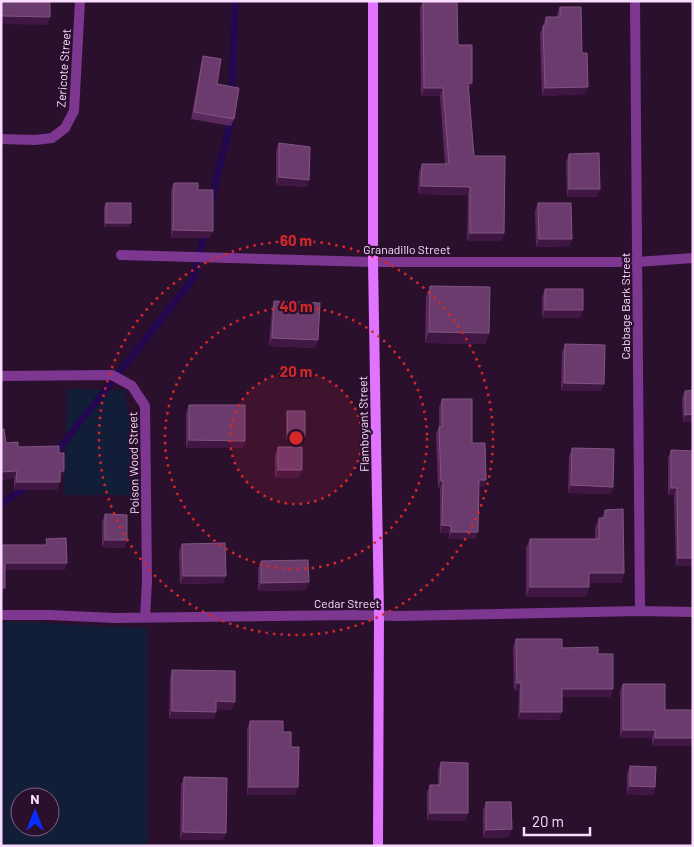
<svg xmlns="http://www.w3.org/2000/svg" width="694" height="847" font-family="Barlow,sans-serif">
	<rect width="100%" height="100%" fill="#2b102e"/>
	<!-- green -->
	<path fill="#121d38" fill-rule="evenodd" d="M67,389L125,390L139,495H64Z
		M1,622H38L58,624L147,628L148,846H1ZM20,797H50V827H20Z"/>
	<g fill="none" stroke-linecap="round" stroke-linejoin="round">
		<!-- stream -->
		<path stroke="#23074f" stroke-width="7" d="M232,96L235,1
			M211,203L231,119
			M54,455L193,279L205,231
			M1,504L30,485"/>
		<!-- street -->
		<path stroke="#7d3790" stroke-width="10" d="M635,1L640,611
			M1,139L35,140L52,138L65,128L74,111L80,1
			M121,255L373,262H637L693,258
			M1,376L112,375L132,386L145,406L147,581L145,617
			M1,615H49L116,618L354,615L399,616L640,611L693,612"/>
		<!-- secondary -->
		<path stroke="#e073ff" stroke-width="10" d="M373,1V262L379,615L378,846"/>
	</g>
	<!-- wall -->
	<path fill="#5a285c" d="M423,1L458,45L472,83L469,90L474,156L504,233L501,241H467L468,195L418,194L419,172L422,164H445L440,96H421L420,8Z
		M560,7L582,53L585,94L542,96L540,34L546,17H557V14Z
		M203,56L234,119L231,126L191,119L201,64Z
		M279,143L307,187L276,185V151Z
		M569,154L600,189L597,197H567L566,162Z
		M174,183L210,238H171V190Z
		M106,203L130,227H104V207Z
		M538,203L572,239L569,246L536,247L535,211Z
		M430,286L489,333L485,344L425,343L426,297Z
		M545,289L583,310L580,318H542V297Z
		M274,301L318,340L315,348L269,346L272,309Z
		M565,344L601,391H561L562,352Z
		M693,390V422H683L682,398L685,391Z
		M442,399L472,443L486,480L484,487H479L478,532L475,539H449V533H440V488H438L436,434L439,427V407Z
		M189,405L243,448H186V413Z
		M287,411L305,437L303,440H286V415Z
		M1,429L6,443L18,447L59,453L61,479H60L57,490H14V478L1,480Z
		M278,447L299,478H275V455Z
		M572,448L613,487L610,494L568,493L569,456Z
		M671,450L693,566H676L674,495H668V458Z
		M605,510L624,573L621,583H589V587L586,597H526V548L530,539H595V528L599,518H602Z
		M105,514L127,540L124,548L102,547V522Z
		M182,544L223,583L180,584L179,552Z
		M261,561L309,582L306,590L258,591V569Z
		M516,639L598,654L611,697H562L559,720L518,719L519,691H514L513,647Z
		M172,670L232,710L216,709L214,719H169L170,678Z
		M623,684L665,710L693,746H652V738H620V691Z
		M250,721L283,732L291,747L295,795H247V729Z
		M441,762L468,813L465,821L427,820V792L430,785H438V770Z
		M630,766L655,787L653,795L627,794V774Z
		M184,777L223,840H180L181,785Z
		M486,802L509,837L483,838V810Z"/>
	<!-- shaded-wall -->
	<path fill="#401642" d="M1,16L50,17L47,25L1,24Z
		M468,83H472L469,90Z
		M588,87L585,94L542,96L545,88Z
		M424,88H443L440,96H421Z
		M279,177L309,180L307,187L276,185Z
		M421,186L470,187L468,195L418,194Z
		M569,189H600L597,197H567Z
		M106,223H131L130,227H104Z
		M173,230L213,231L210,238H171Z
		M470,233H504L501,241H467Z
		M539,239H572L569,246L536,247Z
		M545,310H583L580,318H542Z
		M429,332L489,333L485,344L425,343Z
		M272,338L318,340L315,348L269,346Z
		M564,383L604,384L601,391H561Z
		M693,414V422H683L685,415Z
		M288,437H305L303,440H286Z
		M189,440L245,441L243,448H186Z
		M278,470H302L299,478H275Z
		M17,471L14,478L1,480V472Z
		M60,471H64L61,479H57Z
		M479,480H486L484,487H476Z
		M441,481H443L440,488H438Z
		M16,482H60L57,490H14Z
		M571,485L613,487L610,494L568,493Z
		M671,488H677L674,495H668Z
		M442,525L451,526L449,533H440Z
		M451,532H478L475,539H449Z
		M105,540H127L124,548L102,547Z
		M678,558H693V566H676Z
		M5,563H67L65,570H2Z
		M589,573H624L621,583H586Z
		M183,576H226L223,583L180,584Z
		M309,582L306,590L258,591L261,583Z
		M530,587H589L586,597H526Z
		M1,588H5L2,595H1Z
		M517,683H521L519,691H514Z
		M562,689H613L611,697H559Z
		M216,701L235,702L232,710L214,709Z
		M172,711L216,712L214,719H169Z
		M521,712H562L559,720L518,719Z
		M623,730H655L652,738H620Z
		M655,738H693V746H652Z
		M630,786L655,787L653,795L627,794Z
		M249,787H298L295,795H247Z
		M430,813H468L465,821L427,820Z
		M512,829L509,837L483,838L486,830Z
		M183,832L226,833L223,840H180Z"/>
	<!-- building -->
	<path fill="#6b3b6e" stroke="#825484" d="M1,1H50V17L1,16Z
		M423,1H457L458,45H472V83H468L474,156H505L504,233H470V187L421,186L422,164H449L443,88H424Z
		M560,7H581L582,53H587L588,87L545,88L543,26H546V17H560Z
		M203,56L221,59L217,84L239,88L234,119L194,112Z
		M279,143L310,147L309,180L279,177Z
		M599,153L600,189H569V154Z
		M174,183H198V190H213V231L173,230Z
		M106,203H131V223H106Z
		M538,203H571L572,239H539Z
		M430,286L490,287L489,333L429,332Z
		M545,289H583V310H545Z
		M274,301L320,303L318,340L272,338Z
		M565,344L605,345L604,384L564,383Z
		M693,390V414L685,415V391Z
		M442,399H472V443H485L486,480H479L478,532H451V526L442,525L443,481H441L439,427H442Z
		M189,405H245V441L189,440Z
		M287,411H305V437H288Z
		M1,429H4L6,443L18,442V447L59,446V453H64V471H60V482H16L17,471L1,472Z
		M278,447H302V470H278Z
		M572,448L614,449L613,487L571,485Z
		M671,450L693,451V558H678L677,488H671Z
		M623,509L624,573H589V587H530V539H599V518H605V510Z
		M105,514L127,515V540H105Z
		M66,538L67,563H5V588H1V545H47L46,539Z
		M225,543L226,576H183L182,544Z
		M308,560L309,582L261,583V561Z
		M516,639H562V648L598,647V654H613V689H562V712H521V683H517Z
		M172,670L235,671V702L216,701V712L172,711Z
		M623,684H665V710H693V738H655V730H623Z
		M250,721H283V732H291V747H299L298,787H249Z
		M441,762L468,763V813H430V785H440Z
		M630,766L656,767L655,787L630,786Z
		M184,777L227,778L226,833L183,832Z
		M486,802H511L512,829L486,830Z"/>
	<!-- distance rings -->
	<circle cx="296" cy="438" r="66" fill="#d62828" fill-opacity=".12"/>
	<g fill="none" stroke="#d62828" stroke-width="2.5" stroke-dasharray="2.5 5">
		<circle cx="296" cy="438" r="66"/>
		<circle cx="296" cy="438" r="131"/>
		<circle cx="296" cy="438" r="197"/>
	</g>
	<g text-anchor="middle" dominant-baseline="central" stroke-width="4.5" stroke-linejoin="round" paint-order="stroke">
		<!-- street labels -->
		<g font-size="12" fill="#fadcff" stroke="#2b102e">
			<text transform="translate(63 68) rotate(-86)">Zericote Street</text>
			<text x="407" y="249">Granadillo Street</text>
			<text transform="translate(625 306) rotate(-90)">Cabbage Bark Street</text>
			<text transform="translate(363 424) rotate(-91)">Flamboyant Street</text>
			<text transform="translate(133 463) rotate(-91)">Poison Wood Street</text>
			<text x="347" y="603">Cedar Street</text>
		</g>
	</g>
	<circle cx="296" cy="438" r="8" fill="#d62828" stroke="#2b102e" stroke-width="2.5"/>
	<g font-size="15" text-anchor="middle" font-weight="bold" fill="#d62828" stroke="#2b102e" stroke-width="4.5" stroke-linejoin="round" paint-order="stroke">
		<text x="296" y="246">60 m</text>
		<text x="296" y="312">40 m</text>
		<text x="296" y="377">20 m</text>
	</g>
	<!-- border -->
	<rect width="694" height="847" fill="none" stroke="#fadcff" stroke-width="5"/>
	<!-- north arrow -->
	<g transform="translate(35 812)"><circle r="24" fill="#2b102e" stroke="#7e6282"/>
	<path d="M0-4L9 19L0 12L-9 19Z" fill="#082dff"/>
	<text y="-8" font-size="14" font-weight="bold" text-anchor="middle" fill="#fadcff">N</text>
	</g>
	<!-- scale -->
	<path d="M524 827v8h66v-8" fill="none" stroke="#fadcff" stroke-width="2.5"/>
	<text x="532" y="827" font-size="15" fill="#fadcff" stroke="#2b102e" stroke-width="4" paint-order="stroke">20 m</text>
</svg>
